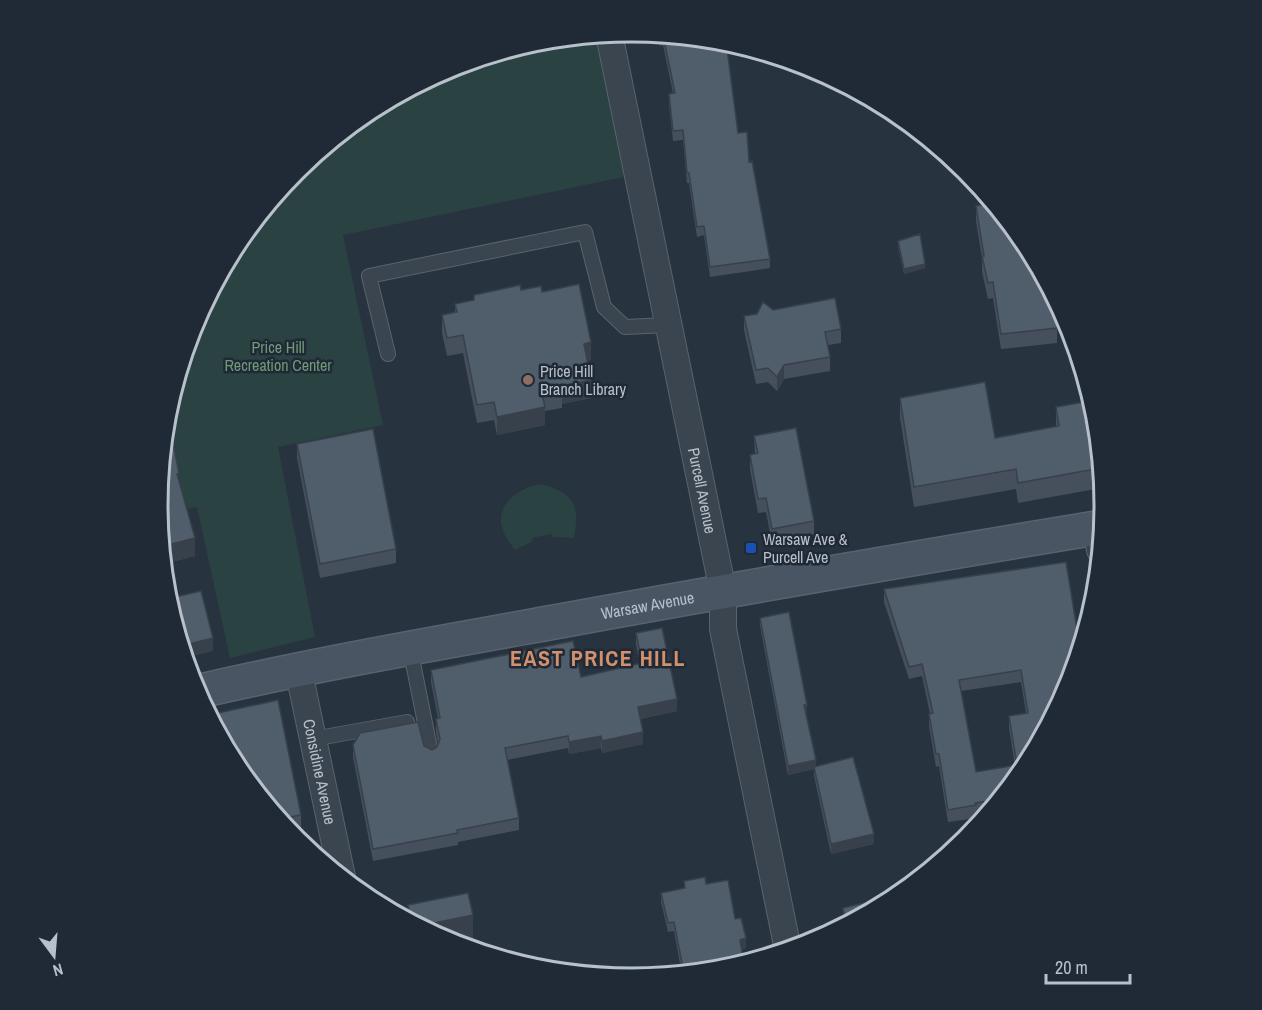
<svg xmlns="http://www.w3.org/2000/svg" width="1262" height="1010" font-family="'Archivo Narrow',sans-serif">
	<rect width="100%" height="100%" fill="#273440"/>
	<!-- green -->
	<path fill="#2a4242" d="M609,34L638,174L343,235L383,425L278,447L315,637L230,658L197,507L158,515V505L167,412L194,323L237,242L296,170L368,111L450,67L539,41Z
		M541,484C574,493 580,505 574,538L553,537L551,534L532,538L533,541L515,550C509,542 503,534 501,524C498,501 522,487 541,484Z"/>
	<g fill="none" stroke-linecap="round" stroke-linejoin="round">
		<!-- service casing -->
		<g stroke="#59636e" stroke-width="16">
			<path id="service" d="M388,354L369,276L585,232L604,307L625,327L668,325
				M410,648L431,753
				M313,739L407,722"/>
		</g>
		<!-- minor casing -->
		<g stroke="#59636e" stroke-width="28">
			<g id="minor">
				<path id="s1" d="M609,34L723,591V629L788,950"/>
				<path d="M1096,528L1100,550"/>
				<path id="s2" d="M298,668L342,877"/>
			</g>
		</g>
		<!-- secondary casing -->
		<g stroke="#59636e" stroke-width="36">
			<g id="secondary">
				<path id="s3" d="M196,692C317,664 438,643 560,621C740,588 921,557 1102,527"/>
			</g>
		</g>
		<!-- service -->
		<use href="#service" stroke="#3b4550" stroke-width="14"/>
		<!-- minor -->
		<use href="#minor" stroke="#3b4550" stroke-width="26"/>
		<!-- secondary -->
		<use href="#secondary" stroke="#495563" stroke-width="33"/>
	</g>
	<!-- wall -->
	<path fill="#45505c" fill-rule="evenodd" d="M657,34L724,41L738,133L749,162L770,259V268L710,277L704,235L697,237L689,183H687L683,140L673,141L669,104V94L673,93L663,45L660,46Z
		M976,206L1050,299L1057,328V343L1001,349L993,298L988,299L982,272V258L976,221Z
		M898,241L925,268L904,274L898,246Z
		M521,290L542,292L591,360L587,361L591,398L562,404V408L545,411V425L497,435L494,420L477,423L463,353L447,356L442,333V315L455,312V304L474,301V295Z
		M773,310L841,329V343L828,345L830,357V371L784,379L777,391L768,382L756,384L744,330V316Z
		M900,398L995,438L1056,427V407L1100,462L1101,488L1018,503L1016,489L914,507L900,418Z
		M754,436L814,521V535L772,543L766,512L758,513L750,469V455L755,454Z
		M297,444L396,549V563L320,578L297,458Z
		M179,481L195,556L168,563L160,534L158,505Z
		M884,589L1068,687L1058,705L1053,706L1024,768L988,813L976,815V818L948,822L939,766L936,767L929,726V714H930L922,676L909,679L884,602ZM1021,682L1026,713L1009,716V728L1015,766L976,772L961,691Z
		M760,618L807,713L805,714L816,766L874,844L831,854L814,776V769L788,775L760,626Z
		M636,633L677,711L640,719L643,744L602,753L601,748L569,754L568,748L507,760L519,818V830L458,842V845L373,861L353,757V745L424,746L432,750L437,747L438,744L436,731V719H438L431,682V670L581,677L640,663L636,645Z
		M237,768L301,815V828L288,830Z
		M684,881L706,884L735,919L746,948L742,949L723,969L680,974V964L674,931L668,932L661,902V893L684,889Z
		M892,900L844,925L843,918V908Z
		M408,905L473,940L454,944L449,942L408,920Z"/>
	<!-- shaded-wall -->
	<path fill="#38414b" d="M925,264V268L904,274V269Z
		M591,342V360L584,362V344Z
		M784,365V379L777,391V377Z
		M591,380V398L562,404V390L561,386Z
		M545,407V425L497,435V417Z
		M195,538V556L168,563V545Z
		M213,638V651L185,658L181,646Z
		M677,699V711L638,719V707Z
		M804,705H807V713L804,714Z
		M643,732V744L602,753V741Z
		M601,736V748L569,754V742Z
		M816,760V768L788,775V766Z
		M874,834V844L831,854V844Z
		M473,915V940L454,944L420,926Z
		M746,938V948L740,949V940Z"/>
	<!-- building -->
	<path fill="#505d6b" stroke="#38414b" stroke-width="1.5" fill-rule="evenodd" d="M660,34L726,41L738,133L747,132L749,162L752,161L770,259L710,267L704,226L697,227L689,173H687L683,130L673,131L669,94L675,93L663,35L660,36Z
		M992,203L1025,242L1048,285L1050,299H1055L1057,328L1001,334L993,282L988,283L982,256H984L976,206Z
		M920,234L925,264L904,269L898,241Z
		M579,284L591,342L584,344L591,380L561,386L562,390L542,394L545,407L497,417L494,402L477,405L463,335L447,338L442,315L457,312L455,304L474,300V295L520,285L521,290L541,286L542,292Z
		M835,298L841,329L825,332L830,357L784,365L777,377L768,368L756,370L744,316L757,314L763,302L773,310Z
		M985,382L995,438L1059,426L1056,407L1089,401L1101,468L1018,483L1016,469L914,487L900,398Z
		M167,413L179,473L177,474L195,538L168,545L158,505Z
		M796,428L814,521L772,529L766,498L758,499L750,455L758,453L754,436Z
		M373,429L396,549L320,564L297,444Z
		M1066,562L1080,648L1068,687L1066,691L1052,694L1054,712L1024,768L999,799L975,803L976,805L948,810L939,754H936L929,714L933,713L922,664L909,667L884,589ZM1021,670L1028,713L1009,716L1017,765L976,772L959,680Z
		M201,591L213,638L181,646L167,599Z
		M789,612L807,705H804L816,760L788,766L760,618Z
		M662,628L677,699L638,707L643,732L602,741L601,736L569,742L568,736L505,748L519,818L457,830L458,833L373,849L353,745L360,733L418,722L424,746L432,750L437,747L440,739L436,719L440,718L431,670L573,641L581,677L642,663L636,633Z
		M278,700L301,815L279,819L237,768L209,715Z
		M853,757L874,834L831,844L814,767Z
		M705,877L706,884L728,880L735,919L741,918L746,938L740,940L744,963L723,969L682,973L680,964L682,963L674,922L668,923L661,893L685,888L684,881Z
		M468,893L473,915L420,926L412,922L408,905Z
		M892,896V900L846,924L843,908Z"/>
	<!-- markers -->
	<circle fill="#8d6e63" stroke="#202a36" stroke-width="2" cx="528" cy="380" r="6"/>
	<rect fill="#1a4fb4" stroke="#202a36" stroke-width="2" x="745" y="542" width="12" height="12" rx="3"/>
	<g text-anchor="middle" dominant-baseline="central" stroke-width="5" stroke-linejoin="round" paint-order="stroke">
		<!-- park labels -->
		<g font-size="16" fill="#709a77" stroke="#202a36">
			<text x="278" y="347">Price Hill<tspan x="278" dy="18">Recreation Center</tspan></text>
		</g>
		<!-- poi labels -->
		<g font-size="16" fill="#b8c0cb" stroke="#202a36" text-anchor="start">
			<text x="540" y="371">Price Hill<tspan x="540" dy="18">Branch Library</tspan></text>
			<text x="763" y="539">Warsaw Ave &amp;<tspan x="763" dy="18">Purcell Ave</tspan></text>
		</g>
		<!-- street labels -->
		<g font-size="16" fill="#b8c0cb" stroke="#202a36">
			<text stroke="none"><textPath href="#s1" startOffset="466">Purcell Avenue</textPath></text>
			<text stroke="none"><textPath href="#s3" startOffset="460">Warsaw Avenue</textPath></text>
			<text stroke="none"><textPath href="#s2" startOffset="106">Considine Avenue</textPath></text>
		</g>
		<!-- district labels -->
		<g font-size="22" font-weight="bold" letter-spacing="1.5" fill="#d2916c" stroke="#202a36">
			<text x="598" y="658">EAST PRICE HILL</text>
		</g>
	</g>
	<!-- crop -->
	<path d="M0 0H1262V1010H0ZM168 505a463 463 0 1 1 926 0a463 463 0 1 1-926 0Z" fill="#202a36" fill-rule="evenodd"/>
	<path fill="none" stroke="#b8c0cb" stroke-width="3" d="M168 505a463 463 0 1 1 926 0a463 463 0 1 1-926 0Z"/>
	<!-- north arrow -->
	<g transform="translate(54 956) rotate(164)" stroke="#202a36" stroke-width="4.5" paint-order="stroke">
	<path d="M0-4.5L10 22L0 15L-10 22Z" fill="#b8c0cb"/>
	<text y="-9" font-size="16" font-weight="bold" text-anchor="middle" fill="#b8c0cb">N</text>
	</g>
	<!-- scale -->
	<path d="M1046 974v9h84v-9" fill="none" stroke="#b8c0cb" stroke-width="3"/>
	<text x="1055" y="974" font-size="18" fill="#b8c0cb" stroke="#202a36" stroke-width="4.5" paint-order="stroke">20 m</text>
</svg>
